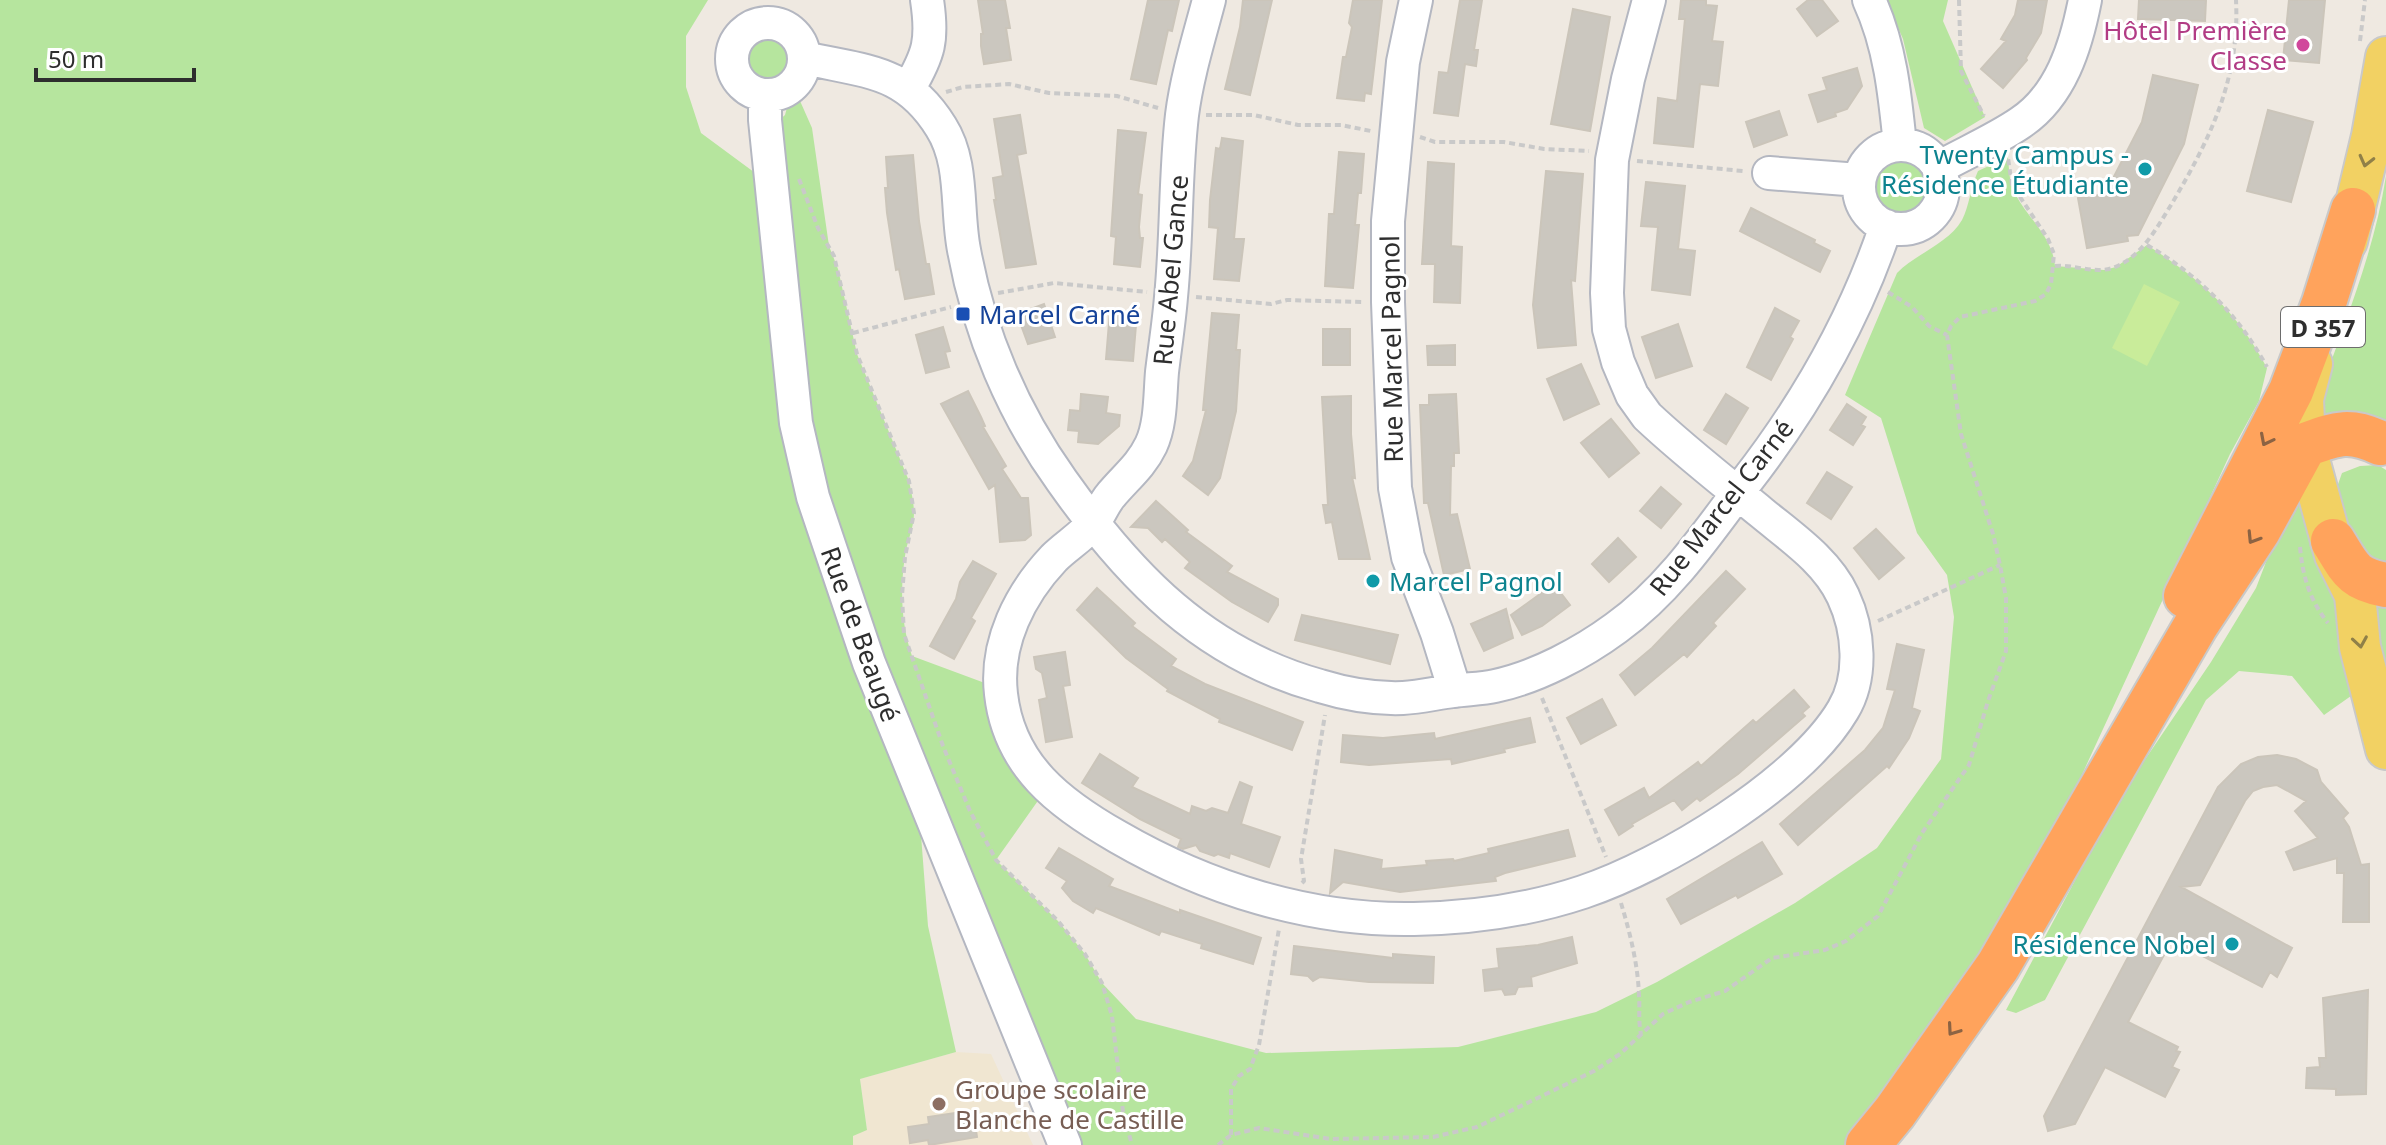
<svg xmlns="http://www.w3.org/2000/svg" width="2386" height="1145" font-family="'Noto Sans',sans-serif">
	<rect width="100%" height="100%" fill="#efe9e1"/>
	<!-- education -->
	<path fill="#f0e6d1" d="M956,1052L991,1054L1033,1145H853V1136L867,1129L860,1079Z"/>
	<!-- green -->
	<path fill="#b6e59e" d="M0,0H708L686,36V87L701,133L770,184L766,132L785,115L793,85L812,128L829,246L838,269L857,354L909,481C911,491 914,502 914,513C914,528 907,541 905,556C900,589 901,624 912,656L1001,689L1047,788L996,860L1058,921L1085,954L1102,983L1136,1019L1266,1053L1458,1047L1596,1012L1657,982L1795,903L1877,848L1941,759L1954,617L1947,575L1917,533L1881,418L1845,395L1897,273C1915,254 1948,244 1962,220C1969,207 1971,186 1978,171L2008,157C2009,168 2009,179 2013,189C2025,217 2052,234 2055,266L2104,270L2116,267L2147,245C2200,279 2237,311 2267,368L2259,401L2230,454L2055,833L1916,1056L1848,1145H1064L917,783L928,926L956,1052L860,1079L867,1130L853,1136V1145H0Z
		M1886,0H1948L1943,21L1985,117L1945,141L1924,128L1903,39Z
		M741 60a28 28 0 1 1 56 0a28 28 0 1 1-56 0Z
		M1870 187a31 31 0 1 1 62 0a31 31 0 1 1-62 0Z
		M2386,176V422C2358,404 2337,427 2316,413L2318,398C2344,324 2374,253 2386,176Z
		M2378,465L2386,470V569L2370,560L2354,540L2336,490L2342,473L2360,466Z
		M2301,471L2358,691L2324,715L2292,676L2239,671L2206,700L2045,1000L2016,1013L2006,1010L2119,798L2211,662L2256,588Z
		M2368,600L2386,603V701Z"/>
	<!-- pitch -->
	<path fill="#c9ec9a" d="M2144,284L2180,302L2147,366L2112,348Z"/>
	<!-- building -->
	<path fill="#cbc7bf" stroke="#cbc5ba" stroke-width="2" d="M978,0H1005L1010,28H1006L1011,60L984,64L981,46V34H983Z
		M1148,0H1179L1172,31L1168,30L1156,84L1131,79Z
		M1243,0H1272L1250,95L1225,89L1240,27Z
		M1353,0H1382L1371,94L1365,93L1364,101L1337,98L1343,57H1346L1352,27L1349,23Z
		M1460,0H1482L1474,50H1478L1476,66L1465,64L1458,116L1434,113L1439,72L1448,73Z
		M1681,0H1706V5L1717,6L1712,41L1723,42L1718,86L1700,84L1693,147L1654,143L1658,98L1677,101L1685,19H1679Z
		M1808,0H1822L1838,21L1817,36L1797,9Z
		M2018,0H2047L2041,33L2026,58L2027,60L2003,88L1981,69L2006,41L2001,39L2015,15Z
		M2139,0H2206L2205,21L2138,19Z
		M2289,0H2325L2319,63L2283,60Z
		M1573,9L1610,17L1590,131L1551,124Z
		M1857,68L1862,86L1847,109L1835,113L1836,116L1818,122L1809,95L1827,90L1823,78Z
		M2153,75L2198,85L2184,144L2138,235L2127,236L2128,241L2087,248L2078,198L2105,194L2142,122Z
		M2268,110L2313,122L2291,202L2247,191Z
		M1779,111L1787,135L1754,147L1746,122Z
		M1020,115L1026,153L1017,155L1036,264L1006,268L994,200H996L993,178L1003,176L994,119Z
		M1118,130L1146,133L1138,194L1142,195L1139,227L1140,238H1143L1140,267L1114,264L1116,237L1111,236Z
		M1222,138L1243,141L1234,239H1244L1239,281L1214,279L1218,228L1209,227L1210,200L1216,148L1220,149Z
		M1339,152L1364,154L1361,193H1358L1355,225H1359L1353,288L1325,286L1329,214H1334Z
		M913,155L919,221L926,264H929L934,294L905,299L899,269L896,270L887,213L885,188H888L886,157Z
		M1428,162L1454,164L1451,246L1462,247L1460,303L1434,302L1435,264H1422Z
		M1546,171L1583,174L1575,281L1571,280L1576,345L1538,348L1533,305Z
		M1646,182L1685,186L1678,249L1695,251L1690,295L1652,290L1658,227L1641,226Z
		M1751,208L1815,240L1814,243L1830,251L1820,272L1740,231Z
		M1044,304L1055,337L1028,344L1017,314Z
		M1775,308L1799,321L1790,337L1793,339L1771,380L1747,367Z
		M1110,311L1137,313L1133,361L1106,359Z
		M1212,313L1239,315L1236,350H1240L1236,411L1220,478L1208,495L1183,476L1193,461L1206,410H1203Z
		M1678,324L1692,366L1656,378L1642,337Z
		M943,327L950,351L945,352L949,367L926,373L916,335Z
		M1323,329H1350V365H1323Z
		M1455,345V365H1428L1427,346Z
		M1581,364L1599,404L1564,420L1547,379Z
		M968,391L981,417L985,426L983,427L1006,466L1002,469L1021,498H1028L1031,535L1025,540L1000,542L995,485L989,489L941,404Z
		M1081,394L1108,397L1106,413L1120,415L1119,426L1098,444L1078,442L1079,431L1068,430L1070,410L1080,411Z
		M1456,394L1459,453H1454V466H1451L1450,515L1457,514L1470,569L1444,575L1428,503H1424L1420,405H1429V395Z
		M1726,394L1748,408L1726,444L1704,430Z
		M1351,396V434L1355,478L1352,477L1370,559H1339L1332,522L1326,523L1323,505H1328L1322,397Z
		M1847,404L1866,417L1861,425L1865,427L1853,445L1830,430Z
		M1611,419L1639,453L1609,477L1581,443Z
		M1827,472L1852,487L1831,519L1807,503Z
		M1661,487L1681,504L1661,528L1640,511Z
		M1156,501L1188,530L1186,532L1232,566L1227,572L1278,599V605L1268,622L1232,602L1185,568L1190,562L1165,539L1162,542L1148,528L1131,527Z
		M1876,529L1904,558L1879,579L1854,548Z
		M1618,538L1636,557L1609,582L1592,564Z
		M973,561L996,574L971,618L975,621L954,659L930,646L956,599L960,582Z
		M1726,571L1745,589L1713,623L1716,626L1687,657L1684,654L1635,695L1620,675L1652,648Z
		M1097,588L1135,623L1132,626L1176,659L1171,666L1205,684L1303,722L1292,750L1219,722L1220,719L1167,691L1168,689L1126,658L1077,610Z
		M1557,588L1570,605L1542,626L1522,635L1511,615L1547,589Z
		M1506,609L1513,638L1484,651L1471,624Z
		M1302,615L1398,635L1390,664L1295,640Z
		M1897,644L1924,650L1912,708L1920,711L1909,738L1889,768L1887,766L1798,845L1780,824L1865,750L1883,728L1895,690L1887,689Z
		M1065,652L1070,685L1063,686L1072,737L1046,742L1039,700L1047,698L1042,673L1036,669L1034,657Z
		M1794,690L1809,707L1802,713L1805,716L1738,774L1700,801L1697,798L1682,810L1674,800L1632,824L1633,826L1619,835L1605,810L1644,788L1649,798L1698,762L1701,766L1753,720L1756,723Z
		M1602,699L1616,725L1581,744L1567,718Z
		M1530,718L1535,742L1504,749L1505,752L1452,764L1451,759L1369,765L1341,762L1343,735L1383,738L1434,733L1435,739Z
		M1100,754L1138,778L1132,787L1190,814L1192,806L1206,811L1212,808L1228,813L1240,782L1252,787L1241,824L1280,837L1269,867L1230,853L1229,858L1218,854L1214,856L1200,851L1196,845L1183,849L1178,847L1181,839L1140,819L1082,783Z
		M2277,755L2296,759L2317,770L2321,782L2348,813L2343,818L2349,827L2361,865L2369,864V922H2343L2344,873H2337V858L2294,870L2286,852L2318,838L2295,811L2306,801L2277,785L2263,787L2253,791L2245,801L2200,885L2181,887L2292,948L2277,977L2270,972L2262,987L2172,940L2128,1022L2178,1047L2176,1051L2180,1052L2172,1067L2179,1070L2165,1097L2105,1067L2075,1124L2048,1131L2044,1116L2218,787L2241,764L2258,757Z
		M1568,830L1575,856L1505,873L1495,877L1496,881L1400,892L1343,882L1330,893L1335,850L1382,860L1381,869L1427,865L1426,861L1453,859L1454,861L1489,853L1488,849Z
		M1762,842L1782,874L1738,898L1736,895L1681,924L1667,899Z
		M1059,848L1113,879L1109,886L1180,913V910L1261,938L1253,964L1201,948L1202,944L1161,931L1159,935L1096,908L1093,913L1073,901L1062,888L1067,881L1046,868Z
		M1572,937L1577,963L1531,977L1532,986L1518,987L1515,994L1505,995L1502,989L1485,991L1483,970L1499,968L1497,949L1538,945Z
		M1294,946L1393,958V954L1434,957L1433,983L1369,982L1320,977L1313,981L1308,976L1291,974Z
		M2368,990L2366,1094L2336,1095V1089L2306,1088L2307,1068L2320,1067L2319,1058H2326L2323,998Z
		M969,1111L970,1118L974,1117L977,1137L929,1145L928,1140L910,1143L908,1127L929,1124L928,1117Z"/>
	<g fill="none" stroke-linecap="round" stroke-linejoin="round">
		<!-- minor casing -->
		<g stroke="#b4b7c1" stroke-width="36">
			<path id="minor" d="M1209,0C1199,38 1187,76 1182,115C1175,175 1177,237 1171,297C1169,322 1165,347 1162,372C1160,395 1161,424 1151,445C1141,466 1125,478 1111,495C1104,503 1100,514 1094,522C1083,536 1066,546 1054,558C1020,594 995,643 1001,694C1009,766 1060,804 1118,837C1206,888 1310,921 1414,919C1471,918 1529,910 1583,892C1662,866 1800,783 1843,710C1863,677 1859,630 1843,596C1827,561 1791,537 1762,513C1723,481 1683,450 1647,416L1632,395L1618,362L1609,329L1607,293L1612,160L1628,79L1649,0
				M1416,0L1403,62L1388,221V302L1395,488L1408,557L1437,633L1455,691
				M1869,0C1890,45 1895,95 1900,145
				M732 59a36 36 0 1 1 72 0a36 36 0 1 1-72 0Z
				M805,58C865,72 905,69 941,127C964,163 956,210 964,250C979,333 1013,413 1062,481C1130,577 1204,654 1320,686C1346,694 1376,699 1403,698C1420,697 1437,693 1453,691C1467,689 1482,689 1495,686C1537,677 1582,653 1616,628C1669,590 1707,534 1745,483C1805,406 1855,319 1886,226
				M909,88C929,54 933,40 927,0
				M765,95V120L796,423L813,497L869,663L1065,1145
				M1859 187a42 42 0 1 1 84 0a42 42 0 1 1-84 0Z
				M1938,168C1965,153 1995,140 2020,123C2061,96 2076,46 2085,0
				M1769,173L1859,180"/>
		</g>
		<!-- major casing -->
		<g stroke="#c9c9c9" stroke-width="44">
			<path id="major" d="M2347,241L2372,136L2386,57
				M2312,364L2303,399L2305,445L2335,555L2355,595L2360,647L2386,749"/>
		</g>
		<!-- highway casing -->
		<g stroke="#c9c9c9" stroke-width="48">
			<path id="highway" d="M2333,541C2350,568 2352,579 2386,585
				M2186,596L2291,391L2324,303L2353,210
				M1868,1145L1895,1112L1998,966L2196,625L2258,531L2305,445C2336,434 2349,428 2380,443"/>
		</g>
		<!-- path -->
		<path stroke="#c9c9c9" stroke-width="4" stroke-dasharray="6 4" stroke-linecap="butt" d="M1959,0L1961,71L1984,116
			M2360,41L2365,0
			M946,92L963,87L1009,84L1049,93L1117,96L1158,108
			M1206,115H1254L1298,125H1341L1371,131
			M1420,137L1435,142H1504L1544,149L1589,151
			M1637,161L1743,171
			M799,179L818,228L834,256L857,354L909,481L914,513L905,557L902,596L904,634L943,746L970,811L996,860L1058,921L1085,954L1102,983L1112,1016L1123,1112L1132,1145
			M2147,245C2198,275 2238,314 2267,367
			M2055,266C2074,264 2096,275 2115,267C2142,256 2156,229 2171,205C2210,139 2240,79 2236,0
			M1888,292L1912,307L1929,326L1947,335
			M998,293L1054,283L1147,292
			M1196,297L1271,304L1287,300L1362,302
			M853,333L951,307
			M2300,547C2303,577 2309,599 2328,623
			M1878,621L2000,565
			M1542,698L1606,857
			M1302,883L1304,881L1301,859L1325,715
			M1621,903C1630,933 1638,964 1639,996C1640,1009 1638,1020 1641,1034
			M1231,1135V1089L1239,1076L1250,1069L1259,1045L1279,929
			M1218,1145L1231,1135L1259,1128L1331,1139L1433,1137L1477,1127L1594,1071L1620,1054L1663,1014L1689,1002L1725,991L1772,958L1825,950L1846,941L1878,916L1922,833L1969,765L1988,701L2006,651V598L2000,565L1993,534L1961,434L1947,335L1951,326L1960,317L2035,301L2046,294L2051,284L2054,254L2048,239L2012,185L2008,158"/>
		<!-- minor -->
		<use href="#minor" stroke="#fff" stroke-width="32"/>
		<!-- major -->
		<use href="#major" stroke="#f2d163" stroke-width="40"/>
		<!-- highway -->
		<use href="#highway" stroke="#ffa35c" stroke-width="44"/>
	</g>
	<!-- one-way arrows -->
	<defs><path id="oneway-chevron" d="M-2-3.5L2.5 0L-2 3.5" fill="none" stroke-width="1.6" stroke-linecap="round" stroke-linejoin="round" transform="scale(2)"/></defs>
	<g stroke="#908048">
		<use href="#oneway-chevron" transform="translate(2366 161) rotate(104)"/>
		<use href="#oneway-chevron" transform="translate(2360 642) rotate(81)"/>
	</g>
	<g stroke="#8c6343">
		<use href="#oneway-chevron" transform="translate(2266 440) rotate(117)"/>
		<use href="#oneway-chevron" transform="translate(2253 538) rotate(122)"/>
		<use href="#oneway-chevron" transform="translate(1953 1030) rotate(125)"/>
	</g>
	<!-- markers -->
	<circle fill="#d1479c" stroke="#fff" stroke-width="3" cx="2303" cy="45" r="8"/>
	<g fill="#0f9aa8" stroke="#fff" stroke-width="3">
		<circle cx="2145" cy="169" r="8"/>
		<circle cx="1373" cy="581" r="8"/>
		<circle cx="2232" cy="944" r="8"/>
	</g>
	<rect fill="#1a4fb4" stroke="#fff" stroke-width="3" x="955" y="306" width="16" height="16" rx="4"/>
	<circle fill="#8d6e63" stroke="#fff" stroke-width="3" cx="939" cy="1104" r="8"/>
	<g text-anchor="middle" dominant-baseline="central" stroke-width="6" stroke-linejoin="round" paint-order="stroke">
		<!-- shield labels -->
		<rect fill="#fff" stroke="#6d6d6d" stroke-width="2" x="2281" y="307" width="84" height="40" rx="6"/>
		<g font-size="24" font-weight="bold" fill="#2e2e2e">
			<text x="2323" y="327">D 357</text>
		</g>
		<!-- hotel labels -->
		<g font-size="26" fill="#b23c85" stroke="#fff" text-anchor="end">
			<text x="2287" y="30">Hôtel Première<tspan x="2287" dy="30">Classe</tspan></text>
		</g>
		<!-- culture labels -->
		<g font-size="26" fill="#0d838f" stroke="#fff" text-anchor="end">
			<text x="2129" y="154">Twenty Campus -<tspan x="2129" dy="30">Résidence Étudiante</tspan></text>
			<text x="1389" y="581" text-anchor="start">Marcel Pagnol</text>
			<text x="2216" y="944">Résidence Nobel</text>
		</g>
		<!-- street labels -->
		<g font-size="26" fill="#2e2e2e" stroke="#fff">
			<text transform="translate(1170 270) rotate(-85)">Rue Abel Gance</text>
			<text transform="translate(1391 349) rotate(-91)">Rue Marcel Pagnol</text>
			<text transform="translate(1721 507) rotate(-52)">Rue Marcel Carné</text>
			<text transform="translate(861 634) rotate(70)">Rue de Beaugé</text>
		</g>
		<!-- transit labels -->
		<g font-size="26" fill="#164399" stroke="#fff" text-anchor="start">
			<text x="979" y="314">Marcel Carné</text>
		</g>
		<!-- education labels -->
		<g font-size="26" fill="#785e54" stroke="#fff" text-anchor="start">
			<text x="955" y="1089">Groupe scolaire<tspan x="955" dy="30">Blanche de Castille</tspan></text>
		</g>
	</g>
	<!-- scale -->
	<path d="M36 68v12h158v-12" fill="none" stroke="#2e2e2e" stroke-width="4"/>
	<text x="48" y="68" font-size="24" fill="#2e2e2e" stroke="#ffffff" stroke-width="6" paint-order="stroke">50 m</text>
</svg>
